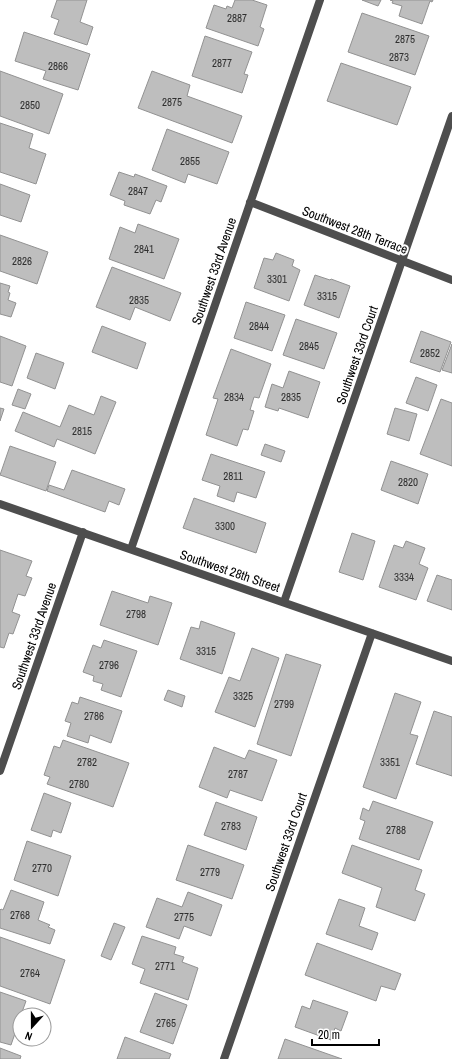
<svg xmlns="http://www.w3.org/2000/svg" width="452" height="1059" font-family="'Archivo Narrow',sans-serif">
	<rect width="100%" height="100%" fill="#fff"/>
	<!-- building -->
	<path fill="#bebebe" stroke="#929292" d="M57,0H87L80,22L93,27L87,45L54,34L59,20L51,17Z
		M235,0H252L267,5L260,27L264,29L258,46L206,28L214,5L226,9L227,6L232,8Z
		M362,0H381L378,6Z
		M390,0H433L432,2L430,1L422,24L399,16L402,6L392,3L393,1Z
		M362,13L429,36L415,75L348,52Z
		M24,32L90,54L78,90L43,79L46,71L15,61Z
		M205,36L252,52L244,74L248,75L242,93L192,76Z
		M341,63L411,87L397,125L327,101Z
		M0,71L63,94L49,134L0,116Z
		M152,71L190,85L187,96L242,116L232,143L138,108Z
		M0,123L33,134L29,148L46,154L36,184L0,172Z
		M167,129L229,152L217,184L188,174L185,183L152,170Z
		M119,172L134,177L135,174L167,186L161,202L156,200L150,214L124,205L125,201L110,195Z
		M0,184L30,195L21,222L0,215Z
		M138,224L179,239L164,279L109,259L120,227L135,233Z
		M0,235L48,252L37,284L0,271Z
		M276,253L294,260L292,266L300,270L289,301L254,288L264,258L273,260Z
		M112,267L181,293L170,321L135,307L130,320L96,307Z
		M315,275L330,280L331,279L350,286L339,318L304,305Z
		M0,283L10,286L8,292L10,293L8,300L16,303L11,317L0,314Z
		M246,302L285,315L272,351L234,338Z
		M296,319L337,333L324,369L283,355Z
		M102,326L146,343L137,369L92,352Z
		M421,331L451,342L440,372L410,362Z
		M0,336L26,346L12,386L0,382Z
		M452,344V373L442,370Z
		M231,349L271,364L259,398L254,397L250,410L254,411L248,430L243,429L237,446L206,435L218,399L213,398Z
		M36,353L64,363L55,389L27,378Z
		M289,371L320,382L308,418L279,408L278,411L265,407L272,384L283,388Z
		M416,377L437,385L428,411L406,403Z
		M18,389L31,394L25,409L12,405Z
		M101,396L116,402L95,454L57,439L54,447L15,431L23,412L60,427L69,405L94,415Z
		M441,399L452,403V466L420,454Z
		M0,408L4,409L0,421Z
		M395,408L417,414L409,441L387,434Z
		M265,444L285,451L281,462L261,455Z
		M10,446L56,462L46,491L0,475Z
		M211,454L265,472L256,498L237,492L234,502L217,496L220,486L202,480Z
		M391,461L428,474L418,504L381,490Z
		M72,470L125,489L119,505L109,501L105,512L47,491L49,485L64,490Z
		M194,498L266,523L256,553L183,528Z
		M352,533L375,541L363,580L339,572Z
		M406,541L425,548L419,564L428,568L416,600L379,587L394,545L403,548Z
		M0,550L32,561L26,576L32,578L25,596L18,594L12,612L20,615L13,634L9,633L4,648L0,647Z
		M437,575L452,580V610L427,601Z
		M112,591L148,603L150,596L172,603L158,645L100,625Z
		M201,621L235,633L222,674L180,659L191,627L199,629Z
		M104,640L137,651L121,697L101,690L103,684L93,681L94,676L83,672L93,645L101,648Z
		M252,648L279,658L255,727L215,712L229,677L240,681Z
		M286,654L321,665L291,756L257,744Z
		M168,690L185,696L182,707L164,700Z
		M395,693L421,702L410,734L418,736L396,799L363,787Z
		M80,697L122,711L111,743L90,735L88,743L67,736L71,723L65,721L72,702L78,704Z
		M434,711L452,717V776L416,764Z
		M63,740L129,763L113,807L47,784L50,777L44,775L54,746L60,748Z
		M214,747L245,759L249,750L277,760L262,801L230,790L227,798L199,787Z
		M44,793L71,803L61,833L53,830L51,837L31,830Z
		M373,801L433,822L419,860L359,839L365,821L360,819L363,808L369,811Z
		M216,802L257,817L246,850L204,835Z
		M27,841L71,856L58,896L14,880Z
		M188,845L244,865L232,899L176,880Z
		M352,845L422,870L415,890L425,894L415,921L376,907L382,888L342,873Z
		M11,890L44,902L38,920L50,925L48,927L55,930L50,944L0,928V910L1,909L3,910Z
		M188,892L222,905L211,936L184,926L179,939L146,927L157,898L182,907Z
		M339,899L365,908L359,926L378,933L372,950L326,934Z
		M114,923L125,927L111,960L101,956Z
		M142,936L176,947L174,954L184,957L182,962L198,968L188,1000L140,983L145,969L132,964Z
		M0,937L65,960L50,1004L0,986Z
		M317,943L401,974L395,990L381,986L376,1001L305,975Z
		M0,992L26,1001L21,1015H20V1019L11,1045L0,1042Z
		M155,993L187,1005L173,1044L140,1032Z
		M313,1000L348,1012L341,1031L335,1028L331,1040L295,1027L302,1006L310,1009Z
		M125,1037L171,1054L169,1059H117Z
		M285,1039L342,1059H278Z
		M0,1048L21,1056L20,1059H0Z"/>
	<g fill="none" stroke-linecap="round" stroke-linejoin="round">
		<!-- minor -->
		<path stroke="#4e4e4e" stroke-width="8" d="M250,202L452,280
			M0,504L452,661
			M131,549L320,0
			M284,602L452,116
			M0,771L83,532
			M224,1059L372,633"/>
	</g>
	<g text-anchor="middle" dominant-baseline="central" stroke-width="4" stroke-linejoin="round" paint-order="stroke">
		<!-- number labels -->
		<g font-size="11" fill="#303030">
			<text x="237" y="18">2887</text>
			<text x="405" y="39">2875</text>
			<text x="399" y="57">2873</text>
			<text x="222" y="63">2877</text>
			<text x="58" y="66">2866</text>
			<text x="172" y="102">2875</text>
			<text x="30" y="105">2850</text>
			<text x="190" y="161">2855</text>
			<text x="138" y="191">2847</text>
			<text x="144" y="249">2841</text>
			<text x="22" y="261">2826</text>
			<text x="277" y="279">3301</text>
			<text x="327" y="296">3315</text>
			<text x="139" y="300">2835</text>
			<text x="259" y="326">2844</text>
			<text x="309" y="346">2845</text>
			<text x="430" y="353">2852</text>
			<text x="234" y="397">2834</text>
			<text x="291" y="397">2835</text>
			<text x="82" y="431">2815</text>
			<text x="233" y="476">2811</text>
			<text x="408" y="482">2820</text>
			<text x="225" y="526">3300</text>
			<text x="404" y="577">3334</text>
			<text x="136" y="614">2798</text>
			<text x="206" y="651">3315</text>
			<text x="109" y="665">2796</text>
			<text x="243" y="696">3325</text>
			<text x="284" y="704">2799</text>
			<text x="94" y="716">2786</text>
			<text x="87" y="762">2782</text>
			<text x="390" y="762">3351</text>
			<text x="238" y="774">2787</text>
			<text x="79" y="784">2780</text>
			<text x="231" y="826">2783</text>
			<text x="396" y="830">2788</text>
			<text x="42" y="868">2770</text>
			<text x="210" y="872">2779</text>
			<text x="20" y="915">2768</text>
			<text x="184" y="917">2775</text>
			<text x="165" y="966">2771</text>
			<text x="30" y="973">2764</text>
			<text x="166" y="1023">2765</text>
		</g>
		<!-- street labels -->
		<g font-size="13" fill="#000" stroke="#fff">
			<text transform="translate(355 230) rotate(21)">Southwest 28th Terrace</text>
			<text transform="translate(214 271) rotate(-71)">Southwest 33rd Avenue</text>
			<text transform="translate(357 355) rotate(-71)">Southwest 33rd Court</text>
			<text transform="translate(230 571) rotate(19)">Southwest 28th Street</text>
			<text transform="translate(34 636) rotate(-71)">Southwest 33rd Avenue</text>
			<text transform="translate(286 842) rotate(-71)">Southwest 33rd Court</text>
		</g>
	</g>
	<!-- north arrow -->
	<g transform="translate(32 1027) rotate(201)"><circle r="19" fill="#ffffff" stroke="#999999"/>
	<path d="M0-3L7 15L0 10L-7 15Z" fill="#000000"/>
	<text y="-6" font-size="11" font-weight="bold" text-anchor="middle" fill="#000000">N</text>
	</g>
	<!-- scale -->
	<path d="M312 1039v6h67v-6" fill="none" stroke="#000000" stroke-width="2"/>
	<text x="318" y="1039" font-size="12" fill="#000000" stroke="#ffffff" stroke-width="3" paint-order="stroke">20 m</text>
</svg>
